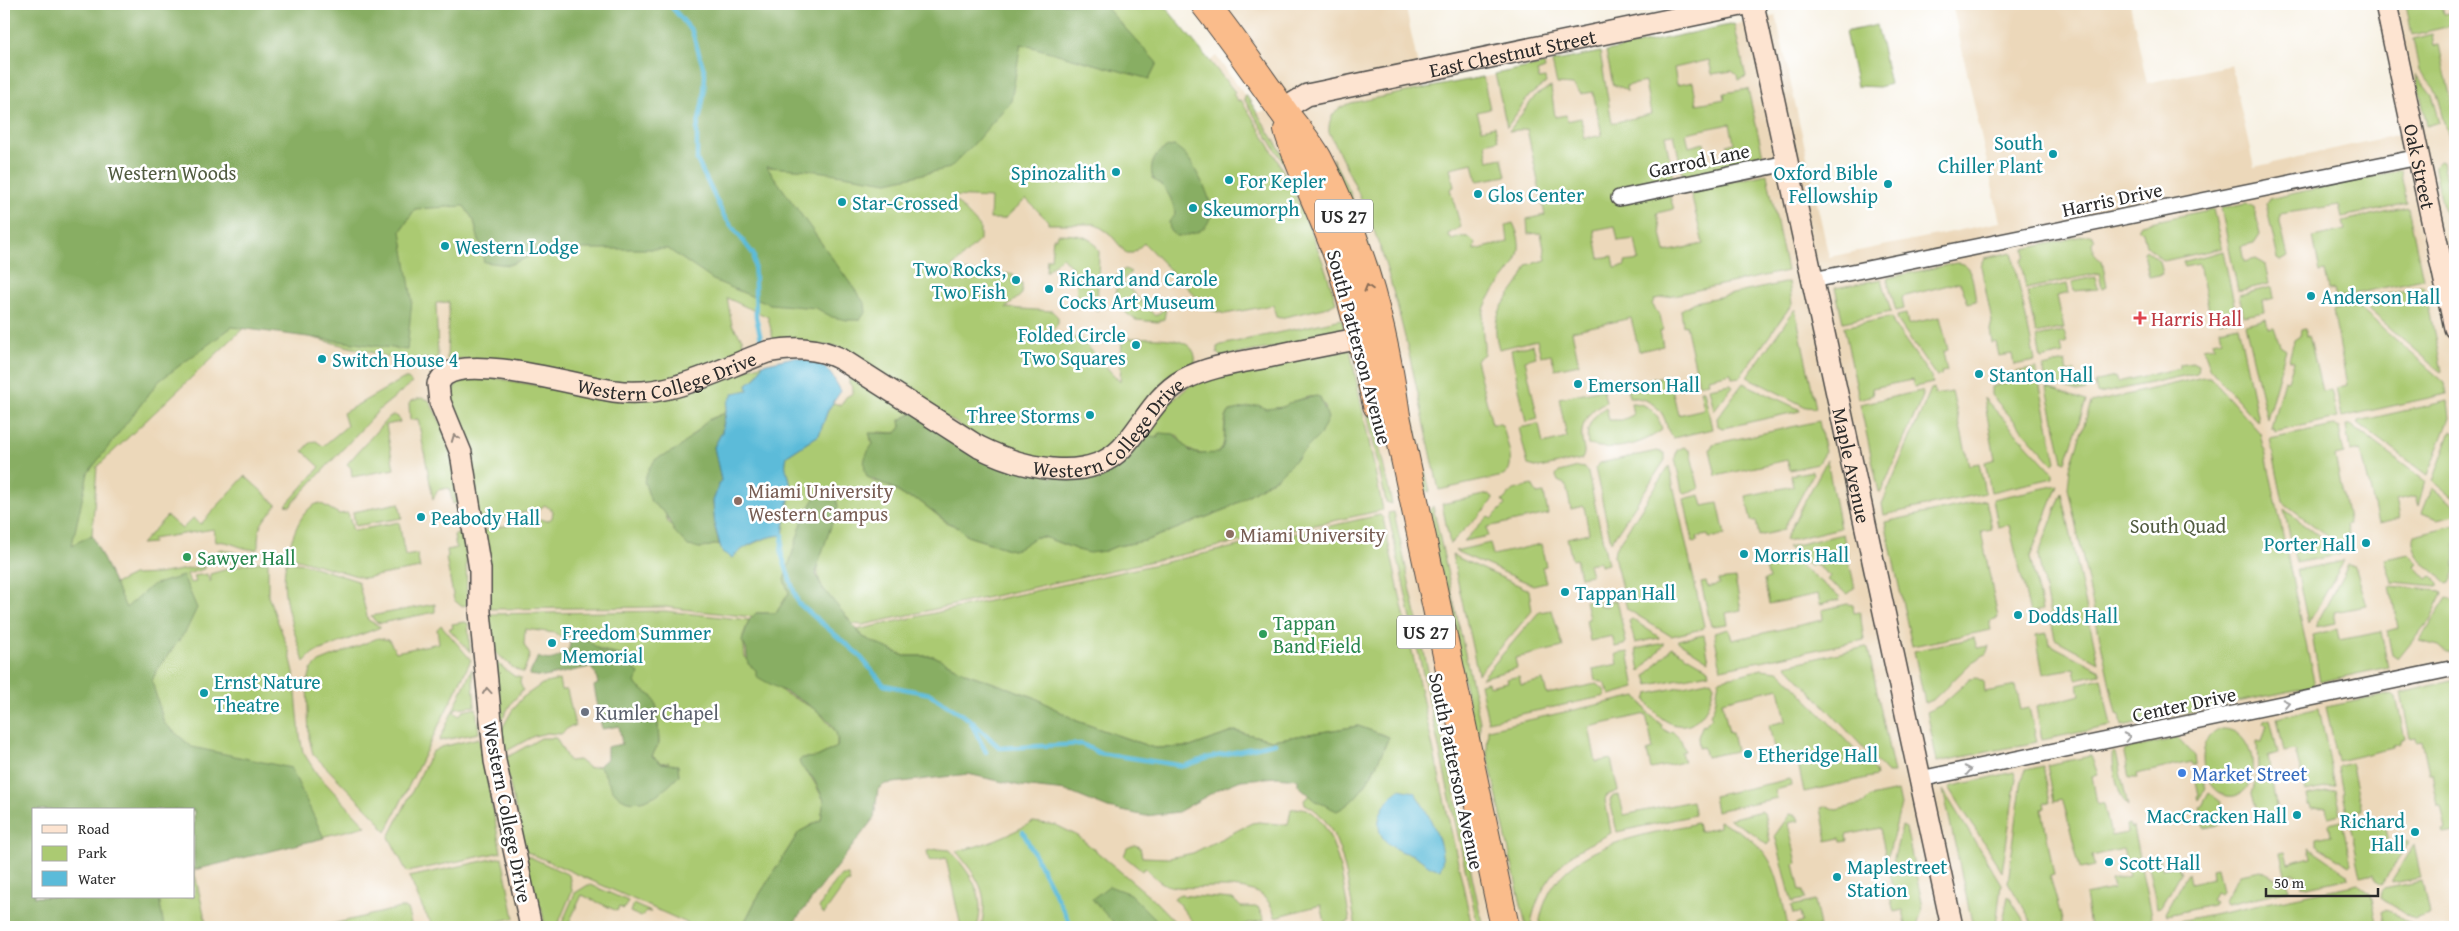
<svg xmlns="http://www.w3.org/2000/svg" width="2459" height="931" font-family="'Gentium Book Plus',serif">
	<rect width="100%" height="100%" fill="#fff"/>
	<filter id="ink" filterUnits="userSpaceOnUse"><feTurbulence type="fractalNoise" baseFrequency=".02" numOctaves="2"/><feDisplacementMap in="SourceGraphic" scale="10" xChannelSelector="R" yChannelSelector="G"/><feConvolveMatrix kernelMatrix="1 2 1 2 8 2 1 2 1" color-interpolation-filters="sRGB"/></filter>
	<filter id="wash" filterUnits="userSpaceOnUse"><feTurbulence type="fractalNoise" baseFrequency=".0096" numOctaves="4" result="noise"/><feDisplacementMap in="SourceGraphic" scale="20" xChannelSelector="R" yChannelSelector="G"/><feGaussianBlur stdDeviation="1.12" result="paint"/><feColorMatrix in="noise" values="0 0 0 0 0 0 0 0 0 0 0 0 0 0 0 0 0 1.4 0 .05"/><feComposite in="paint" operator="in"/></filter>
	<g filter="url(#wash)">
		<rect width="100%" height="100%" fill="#f7f1e3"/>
		<!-- built -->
		<path fill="#ecd8ba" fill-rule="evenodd" d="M4,4L1210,61L1216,56L1257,112L1281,110L1205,4H1405L1423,90L1776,16L1829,257L2000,222L1952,4H2130L2147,83L2231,65L2254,167L2413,131L2386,4H2455V927H4ZM34,810H194V897H34Z"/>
		<!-- green -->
		<path fill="#abca72" stroke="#6b7a4e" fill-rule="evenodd" d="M4,4H1163L1235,92L1233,94L1238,101L1241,100C1283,163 1314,229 1336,302L1325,308L1280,318L1276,317L1273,305L1225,314L1208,309L1144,243L1133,253H1126L1110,234L1096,224H1048V221L1026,199L1004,219H990L991,198L951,196L980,227V240L949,270L1013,274V283L1022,284V294L1006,308L1052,311L1058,317V324L1047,336L1080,338L1120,382L1122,338C1142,339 1200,331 1195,363L1125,434L1097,456L1059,462L990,445L836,346L774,343L768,317L727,298L732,325L742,338L744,349L729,354L723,361L671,380L617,385L488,360L447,359L449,302L436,303L438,358L405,361L250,322L97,467L92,535L108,589L116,588L115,584L133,575L158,574L204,566V569L187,574L190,583L196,582L194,576L207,574L209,581H211L210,574L245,564L268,561V596L289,651L294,672L300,736L303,752L317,774L366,826L194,868V810H34V897H194V870L207,927H4Z
			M2406,4H2435L2436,8L2442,6L2444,14L2455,12V25L2412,35Z
			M1734,24L1746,77L1738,80L1737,75L1732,71L1712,74L1709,60L1674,68L1677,85L1693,82L1697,104L1725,99L1724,93L1748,89L1764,160L1683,177L1674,134L1665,135L1673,179L1615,192L1669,194L1674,209L1657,213L1665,252L1703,244L1690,190L1767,174L1787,271L1655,299L1652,304L1660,316L1663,330L1660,331L1663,346L1639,351L1631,318L1572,331L1579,364L1555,369L1551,354L1541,356L1537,340L1499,349C1486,304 1516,300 1527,265L1546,260L1541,233L1528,234L1527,219L1545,215L1527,129L1509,131L1536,95L1551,87L1555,117L1566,115L1567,121L1581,118L1585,139L1602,135L1593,92L1581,94L1573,85L1557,84L1552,62L1600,52L1612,123L1651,114L1645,82L1626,86L1627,92L1623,88L1613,85L1606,51ZM1730,124L1734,143L1727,145L1730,158L1708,163L1704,143L1689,147L1686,133ZM1615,226L1618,241L1635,239L1639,260L1625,262V266L1615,268L1613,256L1599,258L1594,230Z
			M1877,25L1890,84L1879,87L1857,86L1845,32Z
			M2432,34L2434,46L2439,45L2455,119V140L2450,141L2439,100L2434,88L2419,70L2413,39Z
			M1544,64L1545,69L1537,72L1539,79L1545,78L1546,83L1529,96L1507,127L1495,74Z
			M2416,74L2432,95L2440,122L2427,126Z
			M1483,77L1490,109L1477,112L1482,129L1495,126L1498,140L1485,143L1488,161L1502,158L1506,176L1477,181L1473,163L1450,168L1454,187L1450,189L1461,227L1448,234L1452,240C1462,236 1468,234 1475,243L1474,250L1508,242L1506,225L1513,223C1534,264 1496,278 1485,307C1479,324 1485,338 1484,354L1476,360L1492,424H1500L1503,426C1506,441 1518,468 1503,476L1439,490C1421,410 1406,329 1381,250C1367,209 1348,170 1329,132C1328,116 1336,108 1351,103Z
			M1246,95L1291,167L1287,168L1244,99Z
			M1332,158L1350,192L1381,281L1430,492L1424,490Z
			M2439,161L2442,162L2455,224V235H2453L2448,231L2435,170V165Z
			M2400,170L2407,203L2342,217L2339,205L2280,214V223L2288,257L2281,261L2278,259L2266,204L2269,199Z
			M2246,203L2254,207L2260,234L2254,243L2241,246L2244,262L2256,259L2265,264L2269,284L2238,291L2221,208Z
			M2408,207L2423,279L2336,298L2334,289L2329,290L2325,271L2320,272L2313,237L2345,230L2343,221Z
			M2213,209L2222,248L2164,261L2146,245L2143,232L2138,229L2141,224Z
			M1057,234C1074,235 1092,233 1099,252L1097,311L1086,299L1076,309L1077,273L1062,257L1046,272L1047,259H1051L1053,238H1056Z
			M2091,234L2095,239L2092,243L2094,255L2102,261L2107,286L2102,288L2099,273L2026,289L2021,262L2025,256L2024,249Z
			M2146,250L2160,261L2163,274L2149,277L2144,252Z
			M2223,251L2237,318L2219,322L2217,314L2210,315L2199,264L2184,267L2182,262Z
			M2012,252L2035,361L2014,365L2012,354L1999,356L1996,342L1992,343L1990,330L1992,321L1981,266L1985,258Z
			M1957,263C1974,263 1973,287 1976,301L1968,303L1960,282L1902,297L1904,309L1896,311L1887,278Z
			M1125,269L1131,272L1122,281L1155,316L1166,308L1164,319L1158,322L1136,320C1117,309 1115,296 1116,276Z
			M2095,277L2098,289L2074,291L2072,282Z
			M1882,279L1891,312L1843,322L1835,288Z
			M1789,282L1792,304L1740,377L1732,378L1731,373L1708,378L1709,382L1699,384L1686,325L1683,326L1681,310L1695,302Z
			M2067,284L2069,293L2057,296L2064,328L2036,334L2027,292Z
			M2424,285L2442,371L2441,372L2358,300Z
			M2272,287L2274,298L2263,301L2265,312L2244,316L2239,295Z
			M2351,300L2445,383L2447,394L2342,417L2336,388L2347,385L2333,310L2338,309L2337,303Z
			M1795,309L1816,408L1806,407L1747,377Z
			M1906,314L1908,324L1940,317L1948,350L1943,352L1947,371L1941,372L1942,375L1936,376L1898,321L1897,316Z
			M1892,317L1893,323L1931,377L1933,383L1914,387L1912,380L1872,388L1873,395L1859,399L1844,327Z
			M1342,319L1345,335L1221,357L1217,353V347L1221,345Z
			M2266,319L2268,328L2274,327L2280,345L2286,349L2267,419L2245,324Z
			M2238,325L2258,420L2257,421L2211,370L2203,348L2214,346L2213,341L2222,339L2220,329Z
			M2305,329L2307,336L2309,335L2322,391L2331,389L2337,418L2275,432L2274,428H2271L2284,380L2288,381L2294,361L2289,360L2294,340L2300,336L2301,330Z
			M2064,331L2067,343L2061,345L2063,354L2041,359L2037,337Z
			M1533,345L1536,357L1525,360L1538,419L1526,422L1511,350Z
			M1350,349L1383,510L863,625L853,624C838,607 814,588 818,564L789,593L776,613H756L752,617L665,607L490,609L487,567L480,531L540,519L547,521L552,518L553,511L545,505L537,510L479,522L451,404L452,393L457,383L479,375L610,399L727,377L731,378L740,371L763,364L756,378L747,384L748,390L728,402L725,413L708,420L679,448L661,509L665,513L668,523L700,548L719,544L722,552L740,549L771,536L783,535C785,518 791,500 790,482C789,469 782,473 787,456L819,435L828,410L833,403L841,405L846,397L853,393V388L849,383V377L873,392L880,391L913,413L900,420L901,427L896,433L879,432L870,438L873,444L872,481L883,483L906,497L918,500L946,522L959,528L967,536L1012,550L1036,537H1044L1078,550L1105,551L1117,546L1145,541L1227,509L1280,475L1320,435L1326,408L1320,398C1308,393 1296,402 1286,406C1270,412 1247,410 1230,411C1219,423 1230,443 1218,453C1198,457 1187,452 1177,435L1158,434L1157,438L1142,436L1156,415L1195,381Z
			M1354,352L1360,360L1392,504L1386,502Z
			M2065,362L2067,372L2075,371L2076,376L2073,377L2076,389L2085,387L2086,390L2077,392L2046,381L2043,367Z
			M2192,362L2198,365L2197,373L2099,394L2097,393L2095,384L2097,381L2115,377L2117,382L2180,368V364Z
			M2036,368L2056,462L2053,464L1991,395V387L2017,380L2016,372Z
			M1669,375L1678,415L1704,409L1700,390H1704L1712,429L1673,438C1668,433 1668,429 1666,423C1661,405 1646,398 1629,397L1626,384Z
			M2203,377H2210L2260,433L2263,447L2265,450L2315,686L2122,726L2120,715L2116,714L2068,488L2070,468L2091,403Z
			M403,379H408L412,383L380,409L290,506L286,505L320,467L303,451L311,442L316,441L323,446L347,426L343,413Z
			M1743,383L1799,409L1800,411L1723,428L1718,426L1717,418Z
			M1731,384L1733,386L1714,410L1709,388Z
			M1934,388L1935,395L1952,392L1969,465L1979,463L1985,493L1884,515L1882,504L1931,389Z
			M2047,388L2086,401L2066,462L2063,461Z
			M1603,389L1606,402C1590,408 1580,424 1582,440C1583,448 1586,452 1582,459L1539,468L1528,465L1519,428L1539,424L1543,444L1567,438L1559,398Z
			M1921,391L1923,396L1881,492H1879L1860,404Z
			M421,398L429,400L442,425L459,486L454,488L457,503L453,504L449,488L438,490L433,499L418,419L410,420L409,404L411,401Z
			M1984,398L2053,473V478L1991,492L1985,462L1995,459Z
			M2448,401L2450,418L2428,475L2358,424L2359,421Z
			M1631,403C1648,403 1659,414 1662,430C1640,446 1614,451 1588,445C1585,428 1592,416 1606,407L1609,420H1622L1633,415Z
			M394,415L398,417L400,422L386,425L394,469L352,477L351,468L347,464L389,417Z
			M1819,421L1825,452L1817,464L1790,470L1787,460L1716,476L1710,450L1713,444Z
			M2346,425H2351L2425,481L2418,506L2415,496L2396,500L2400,518L2378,523L2361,450L2350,452Z
			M2334,426L2339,428L2344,454L2335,456L2349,524L2346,525L2351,545L2344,549L2283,502L2270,439Z
			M2451,431L2455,434V499L2433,481Z
			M1684,447L1690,451L1699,489L1685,493L1682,491L1675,458L1677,450Z
			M1657,451L1665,453V460L1611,542L1595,468L1600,463Z
			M1827,460L1840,528L1786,541L1785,539Z
			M1669,466L1704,626L1702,629L1671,636L1627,609L1614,556L1615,549Z
			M1578,467L1585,468L1588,473L1608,564L1600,566L1599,562L1588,564L1591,575L1580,577L1576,559L1572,560L1567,538L1589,533L1584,506L1571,509L1566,485L1558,481L1556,476L1559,472Z
			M1812,471L1813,474L1783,530L1759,536L1756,521H1751L1746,496L1793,486L1791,475Z
			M245,476L277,505C261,523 258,524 258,549C243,552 230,539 216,542L214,529L152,539L153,543L141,544L167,516L182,529L193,518L201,524Z
			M1532,485L1537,494L1544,493L1548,514L1487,527L1488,536L1464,541L1488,516L1491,519L1505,505L1502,501L1514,490Z
			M2058,485L2030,557L2042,610L2030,613L2009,525L1998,527L1993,499Z
			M2432,488L2455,505V515L2437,519L2422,513Z
			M2062,493L2098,662L2055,639L2038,556Z
			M1488,494L1493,497L1492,502L1450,544L1442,504Z
			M1700,495L1703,506L1718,503L1725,535L1709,538L1708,535L1697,537L1698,541L1693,542L1684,499Z
			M1986,500L1992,529L1981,531L1998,618L1989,621L1991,630L1912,646L1885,522Z
			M320,503L339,514L348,513L353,531L399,522L405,556L417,554L420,568L364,578L287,556C292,539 300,507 320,503Z
			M399,503L402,518L355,526L353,512Z
			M1433,506L1480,722L1479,751L1428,512Z
			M2284,509L2343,554L2296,563Z
			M1394,512L1483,927H1478L1388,513Z
			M1380,515L1383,518L1472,927H1356C1348,890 1344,821 1305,804L1304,800L1310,795L1316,801L1371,776L1389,737L1358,726L1272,740L1235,731L1190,747L1154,748L1077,721L1034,697L968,674L934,656H904L863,637L857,630Z
			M2455,525V570L2449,582L2446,583C2434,571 2407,553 2414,535Z
			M462,533L466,556L467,605L461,606L454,600L446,558L448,557L447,550L456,548L454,535Z
			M1843,534L1855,588L1848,594L1827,580L1830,576L1814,563L1811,567L1787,547Z
			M1490,543L1493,555L1541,544L1546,566L1542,567L1546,582L1533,585L1455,551Z
			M222,549L250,557L220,564L218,550Z
			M2409,554L2418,563L2415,566L2427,579L2431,576L2438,583V586L2392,582L2385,559Z
			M1452,555L1529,590L1532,611L1478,674Z
			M1789,557L1840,597L1839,600L1820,604L1818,594L1769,604L1764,580L1769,579L1765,563Z
			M2344,561L2308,624L2297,570Z
			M286,562L305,564L358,581L368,620L381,627L313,653L304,662C294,628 279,598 286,562Z
			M2348,565L2355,566L2367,606L2334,612L2336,623L2315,627Z
			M1735,578L1741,610L1726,613L1728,624L1711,626L1701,583L1706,582L1708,587L1719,584L1718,580Z
			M2390,586L2442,591L2443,593L2431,618L2398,659L2392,655L2387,631L2398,628Z
			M2447,597L2455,602V653H2447L2439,646L2419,641Z
			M1598,599L1600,607L1608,606L1607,602L1617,600L1626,642L1624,645L1615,647L1612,636L1590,641L1586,620L1589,619L1585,601Z
			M435,604V612L381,623L376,622L371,616Z
			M1847,604L1853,605L1854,613L1860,612L1864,640L1721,669L1714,633L1729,629L1732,640L1823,620L1822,610Z
			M1552,610L1563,647L1515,658L1517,668L1482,678L1539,612Z
			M665,611L749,620L743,636L745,657L784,693L817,710L837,733V747L817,757L805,771C815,779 817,790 824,800L821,820L799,832L756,900L742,927H696L525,851L504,759L541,738H556L569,761L579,760L589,768L599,766L606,774L613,790L669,762L661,763L652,756L659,743L657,708L653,697L637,687L612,652C587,650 590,632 560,637L555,633L525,629L524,645L530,655L523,673L512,667L492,649L488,616L492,614Z
			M1632,619L1659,637V638L1635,643L1629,621Z
			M464,622L468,623L470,652L449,629L453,628L452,624Z
			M441,625L471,660L386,832L378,820L313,754L309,738L307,685L311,670L319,662L378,638L389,640L396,652L439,643L437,629Z
			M2337,629L2339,640L2381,632L2388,667L2320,682L2312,635Z
			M2047,633L2049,644L2100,670V674L2076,679L2074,668L2043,674L2036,635Z
			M1704,635L1709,661L1677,641L1678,640Z
			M1974,638L1977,648L1989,646L1986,654L1972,662L1934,699L1925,703L1914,651Z
			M1664,643V645L1640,672L1636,649Z
			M1672,647L1708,668L1709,673L1649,685L1646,676Z
			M1866,647L1868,648L1894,773H1887L1786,665Z
			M1628,652L1635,688L1610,695L1605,683L1595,680L1593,669L1618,664L1616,654Z
			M492,659L514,676L521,678L520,683L523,690L512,702L499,724Z
			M472,669L475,706L456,708L454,712L459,716L463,711L476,708L479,733L439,741Z
			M1762,669L1778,671L1784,675L1875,771L1876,776L1804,792L1796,753L1776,757L1769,725L1786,721L1779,688L1722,701L1729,733H1732L1736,751L1706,757L1703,747L1699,748L1698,737L1703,724L1705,725L1712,717L1710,715L1715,704L1719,680Z
			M1519,676L1521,685L1543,680L1547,694L1596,684L1604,689L1606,696L1488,721L1480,684L1488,682L1489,686L1508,682L1507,679Z
			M1977,678L1984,682L1985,692L2016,686L2021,710L2029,708L2037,742L1937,762L1927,712L1941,705L1970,679Z
			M2101,678L2111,726L2042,740L2036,707L2080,695L2078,684Z
			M559,680L561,690H567L575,726L569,727L561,734L547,733L534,736L503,753L500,732L513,709L522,698L542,684Z
			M1711,680L1714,685C1706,731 1671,740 1646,700L1648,694Z
			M2455,680V832L2444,834L2443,831L2446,830L2441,806H2438L2432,773H2429L2422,740L2417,741L2416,737L2410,738L2401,693Z
			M2392,694L2396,697L2405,739L2400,741V744L2393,746V748L2338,761L2326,707Z
			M1637,696L1649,714L1662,725L1661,728L1670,733L1672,731L1681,740L1685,751L1681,752L1684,762L1651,769L1647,751L1653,749L1646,714L1589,727L1596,762L1611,759L1618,791L1607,795L1605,800L1611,833C1601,839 1590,843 1580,849C1554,866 1534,897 1531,927H1526L1487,752L1488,729Z
			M2319,708L2335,786L2306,792L2295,750L2284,752L2277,718Z
			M2270,719L2278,753L2268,756L2277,813L2259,816L2252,794L2258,771L2257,741L2262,742L2267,725L2263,724L2264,721Z
			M2222,729C2256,728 2264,791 2234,796C2203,801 2189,739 2222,729Z
			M479,738L501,852L407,872L389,837L432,752L441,747Z
			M2178,738L2195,756L2196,765H2193L2192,762L2136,774L2137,778H2129L2124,753L2125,750Z
			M2114,751L2116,753L2128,806C2119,800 2110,761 2114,751Z
			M2091,756L2098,774L2092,776L2097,803L2104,804L2111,836L2127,833L2126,825L2129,824L2130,828H2133L2139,857L2126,861L2123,849L2092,856L2094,866L2080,869L2064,804L2061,799L2054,801L2047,765Z
			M2351,763L2362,810L2347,813L2338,768L2339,766Z
			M2043,766L2050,802L2044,803L2045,808L2042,809L2054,875L2050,876L2064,927H2035L2008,882L2022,779L2026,770Z
			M2199,770L2206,788L2198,800L2197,796L2199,795L2194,772Z
			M2014,772L2016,778L2002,872L1949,787Z
			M1790,779L1791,786L1775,790L1777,798L1716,811L1713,796Z
			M1943,790L2001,884L1996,927H1973Z
			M2336,790L2341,814L2328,817L2326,807L2312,809L2311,805H2309L2307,796Z
			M1898,791L1901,805L1888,856L1886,857L1880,828L1846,835L1847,841L1841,842L1840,838L1827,841L1821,808L1827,806L1836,810L1863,804L1870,797Z
			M2209,793L2221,802L2226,820L2221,821L2222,824L2204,828L2199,807L2202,806Z
			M1619,795L1624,815L1692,801L1695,815L1617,832L1610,800L1613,796Z
			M1303,808C1337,817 1344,892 1350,921L1335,927H1323L1322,923L1325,922L1321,905L1275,917C1266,872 1203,893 1170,886C1160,884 1152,874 1145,868L1142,871L1124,856L1127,848L1135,845L1140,847L1142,857L1169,858L1193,853L1252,823L1259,822L1288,825L1291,809Z
			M1761,811L1764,813L1770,841L1767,845L1751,832L1729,819Z
			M1790,814L1797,816L1799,821L1788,823L1797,863L1794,864L1800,891H1803L1805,899L1792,902L1775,835Z
			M2363,817L2365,827L2384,823L2389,846L2410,842L2381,885L2376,882L2374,874L2361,877L2349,819Z
			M1719,821C1776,847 1776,870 1788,927H1539C1549,846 1633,838 1697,823L1699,832L1719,827Z
			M2342,821L2351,864L2349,866L2316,845V838L2331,835L2329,824Z
			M1033,822L1056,825L1078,836L1152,898L1180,927H1163L1130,894L1111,920L1117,927H981C990,892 978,878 956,851C984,846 1008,835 1033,822Z
			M1902,826L1906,828L1923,907L1917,927H1904L1906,925L1903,910L1894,912L1889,892L1894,890L1890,874Z
			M2414,845L2421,878L2392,883V880Z
			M2309,847L2348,874L2349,878L2307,887L2300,886L2305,880L2292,872L2286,877L2280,853L2285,852L2288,863L2311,857Z
			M938,849L950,850C970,874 987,894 977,927H961L946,858L929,861L927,851Z
			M526,855L569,875L572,891L557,927H545L541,906L535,907Z
			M502,857L514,918C496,922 446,931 431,922C423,913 415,888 409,877Z
			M2160,859L2162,869L2177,866L2181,873L2162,906L2157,908L2147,861Z
			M2140,863L2151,916L2149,921L2117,927H2090L2085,895L2113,889L2111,880L2129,876L2127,866Z
			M2217,867L2222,892L2220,894L2216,892L2211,900L2215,902L2213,905L2167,915L2166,913L2188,873L2190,883L2213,878L2212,868Z
			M2261,870L2288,885L2289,890L2227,904L2223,902L2240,874Z
			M841,875H848L850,882L846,883L824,914L819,908L827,893Z
			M2422,881L2429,914L2415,919L2380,898L2381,892L2384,889Z
			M2358,884L2371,894L2378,927H2150Z
			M588,885H591L628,901L624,909L619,907L617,911L582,895L567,927H563L562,923L575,893Z
			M1178,895L1233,899L1241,907H1258L1264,920L1231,927H1197L1174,898Z
			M2008,896L2009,897L2028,927H2002Z
			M1815,901L1820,927H1795V925L1802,922L1800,913L1793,914L1791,906Z
			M633,904L651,912H646L641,917L630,912Z
			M400,908H407L412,927H320Z
			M2386,909L2415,926V927H2385L2382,912Z"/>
		<!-- forest -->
		<path fill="#88ae64" stroke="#5a6c48" d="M4,4H1103L1157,63L1149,79L1021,44L1011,101L973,145L950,168L888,182L810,170L767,167L865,304L866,313L858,320H847L832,317L816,308L770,304L713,280L668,249H579L543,251L509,265L484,262L474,221L464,206L415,209L401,231L412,300L407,350L232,327L159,381L88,473L72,545L92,535L126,608L152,585L183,576L197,608L186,631L158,668L152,681L164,723L192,747L291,768L324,838L194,870V810H34V897H159L164,927H4Z
			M1174,146C1187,153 1191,162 1198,175C1216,205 1220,235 1176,236L1170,231L1169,222L1175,214C1174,204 1169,193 1162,186C1159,183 1155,181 1153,178C1147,162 1160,147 1174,146Z
			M1316,396L1320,397L1328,418L1320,435L1280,475L1227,509L1145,541L1117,546L1105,551L1089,553L1078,550L1044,537H1036L1018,549L1012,550L967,536L959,528L947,522L918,500L906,497L891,487L867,477C862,462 864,456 873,444L869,433H896L901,427L900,420L913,413L1052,477L1147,434L1157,438L1160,433L1174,434L1190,451L1198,454L1218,453C1230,443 1220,423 1230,411L1258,405L1266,409L1283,407L1294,401Z
			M725,413L722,432L714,447L721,480L713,501L715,527L719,544L700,548L688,546L674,531L665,513L651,502L644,481L649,468L656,459L679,448L708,420Z
			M819,492L836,498L838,506L818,564L816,574L821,586L863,637L904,656H934L968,674L1034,697L1077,721L1154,748L1190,747L1235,731L1272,740L1358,726L1389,737C1377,764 1365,797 1337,811L1316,801L1298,785V779L1277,777L1241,780L1221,788L1178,812L1146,816L1108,808L1066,791L1021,786L968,774L885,784L878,789L874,818L792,925V927H742L756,900L799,832L821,820L824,800C820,793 816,782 812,777C807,771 801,770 799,761L802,758L817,757L837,747C844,713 780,692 756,676V670L748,664L746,649L742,641L749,620L756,613H776L789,593L784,580L804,516Z
			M571,635L585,638L601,651L624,656L639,674L635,682L638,687L653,697L657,708L659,743L652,756L661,763L678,765L679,775C665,793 631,816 613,790C607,782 606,774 599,766L607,759V747L622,744L619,726L602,729L594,686L598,684L596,674L590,667L544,677L529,675L538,657C550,663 559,658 569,649Z
			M1109,886L1130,894L1163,927H1117L1092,899Z"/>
		<!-- water -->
		<path fill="#5bbbd9" stroke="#437382" d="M794,357C824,364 826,364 841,391L828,410L819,435L787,456C783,472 789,470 790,483C790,500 785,518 783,535C764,536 745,545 732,558L722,552L715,527L713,501L721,480L714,447L722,432L728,402L734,393L748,390L747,384L756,378L763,364Z
			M1399,789L1414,792C1425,806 1450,852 1440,869C1430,869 1422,859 1413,855C1410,853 1406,853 1402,852C1368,837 1375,810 1399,789Z"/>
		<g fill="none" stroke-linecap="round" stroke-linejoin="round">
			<!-- stream -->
			<path stroke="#5bbbd9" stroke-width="4.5" d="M669,4L692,31L705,73L704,95L697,130V160L724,216L754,255L756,317L763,348
				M783,535L781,553L798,603L858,654L884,685L930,694L970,720L1000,748L1082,744L1099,753L1184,766L1208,758L1275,743
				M971,723L986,752
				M1023,832L1072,927"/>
		</g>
	</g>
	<g filter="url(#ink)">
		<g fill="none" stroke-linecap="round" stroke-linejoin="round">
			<!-- street casing -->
			<g stroke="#4a4947" stroke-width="18">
				<path id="street" d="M1619,198L1787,163
					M1813,280L2419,157
					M1920,779L2455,668"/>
			</g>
			<!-- secondary casing -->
			<g stroke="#4a4947" stroke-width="24">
				<g id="secondary">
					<path id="s1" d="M1753,4L1952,927"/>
					<path id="s2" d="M2386,4L2455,328"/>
					<path id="s3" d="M1282,110L1307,95L1746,4"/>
					<path id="s4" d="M531,927L495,761L480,612V569L466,485L461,453L440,402L438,384C440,381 442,377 445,375C473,355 578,386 614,391C669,399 717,370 767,352C794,347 817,347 841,359L979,447C1019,467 1087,485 1122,448C1143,425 1155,396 1183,380C1207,367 1236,363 1263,358C1300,350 1338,342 1375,336"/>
				</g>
			</g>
			<!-- highway casing -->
			<g stroke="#4a4947" stroke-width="30">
				<path id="highway" d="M1205,4C1232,38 1257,74 1283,111C1294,127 1309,142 1318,159C1360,238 1384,328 1396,416L1505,927
					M1288,130C1303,177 1326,219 1341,265C1356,311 1366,358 1377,405"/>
			</g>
			<!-- street -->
			<use href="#street" stroke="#fff" stroke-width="15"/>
			<!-- secondary -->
			<use href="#secondary" stroke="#fde4d1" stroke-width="21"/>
			<!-- highway -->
			<use href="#highway" stroke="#fabc8b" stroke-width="28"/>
		</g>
		<!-- one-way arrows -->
		<defs><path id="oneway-chevron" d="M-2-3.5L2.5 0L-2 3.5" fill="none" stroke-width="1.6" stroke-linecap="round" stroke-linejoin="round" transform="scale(1.25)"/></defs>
		<use stroke="#886c56" href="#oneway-chevron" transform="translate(1368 288) rotate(-106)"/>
		<g stroke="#94887e">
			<use href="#oneway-chevron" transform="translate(455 438) rotate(-111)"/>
			<use href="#oneway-chevron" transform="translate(487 691) rotate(-95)"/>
		</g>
		<g stroke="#a0a0a0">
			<use href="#oneway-chevron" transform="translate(2286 703) rotate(-12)"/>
			<use href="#oneway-chevron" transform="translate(2127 737) rotate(-12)"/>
			<use href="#oneway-chevron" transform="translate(1968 770) rotate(-12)"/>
		</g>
	</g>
	<!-- markers -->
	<g fill="#0f9aa8" stroke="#fff" stroke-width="2">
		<circle cx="2053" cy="154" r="5"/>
		<circle cx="1116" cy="172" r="5"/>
		<circle cx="1229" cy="180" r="5"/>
		<circle cx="1888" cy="184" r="5"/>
		<circle cx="1478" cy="194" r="5"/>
		<circle cx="842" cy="202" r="5"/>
		<circle cx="1193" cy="208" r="5"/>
		<circle cx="445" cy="246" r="5"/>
		<circle cx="1016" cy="280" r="5"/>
		<circle cx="1049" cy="289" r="5"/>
		<circle cx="2311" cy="296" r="5"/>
		<circle cx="1136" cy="345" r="5"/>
		<circle cx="322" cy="359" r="5"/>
		<circle cx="1979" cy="374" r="5"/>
		<circle cx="1578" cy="384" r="5"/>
		<circle cx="1090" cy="415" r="5"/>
		<circle cx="421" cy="517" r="5"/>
		<circle cx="2366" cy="543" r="5"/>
		<circle cx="1744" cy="554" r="5"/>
		<circle cx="1565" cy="592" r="5"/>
		<circle cx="2018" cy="615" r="5"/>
		<circle cx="552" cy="643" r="5"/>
		<circle cx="204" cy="693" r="5"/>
		<circle cx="1748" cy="754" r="5"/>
		<circle cx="2297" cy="815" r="5"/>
		<circle cx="2415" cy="832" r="5"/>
		<circle cx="2109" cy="862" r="5"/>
		<circle cx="1837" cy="877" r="5"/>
	</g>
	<path fill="#e0444e" stroke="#fff" stroke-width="2" d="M2137.5 310.5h5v5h5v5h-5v5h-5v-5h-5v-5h5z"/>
	<g fill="#8d6e63" stroke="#fff" stroke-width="2">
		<circle cx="738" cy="501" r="5"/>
		<circle cx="1230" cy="534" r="5"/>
	</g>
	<g fill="#2e9e5b" stroke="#fff" stroke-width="2">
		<circle cx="187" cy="557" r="5"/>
		<circle cx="1263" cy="634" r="5"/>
	</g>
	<circle fill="#6b7280" stroke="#fff" stroke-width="2" cx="585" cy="712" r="5"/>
	<circle fill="#3f7fe0" stroke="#fff" stroke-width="2" cx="2182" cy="773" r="5"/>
	<g text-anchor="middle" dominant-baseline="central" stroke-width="5" stroke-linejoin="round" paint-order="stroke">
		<!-- shield labels -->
		<g fill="#fff" stroke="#6b6b6b" stroke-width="1">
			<rect x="1315" y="199.5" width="58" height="33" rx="4"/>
			<rect x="1397" y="615.5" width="58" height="33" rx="4"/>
		</g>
		<g font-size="19" font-weight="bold" fill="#2b2b2b">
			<text x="1344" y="216">US 27</text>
			<text x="1426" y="632">US 27</text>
		</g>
		<!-- street labels -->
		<g font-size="20" fill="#2b2b2b" stroke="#fff">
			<text stroke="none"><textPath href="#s3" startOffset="239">East Chestnut Street</textPath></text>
			<text transform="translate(1699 160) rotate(-12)">Garrod Lane</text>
			<text stroke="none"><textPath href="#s2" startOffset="166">Oak Street</textPath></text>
			<text transform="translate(2112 199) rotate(-12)">Harris Drive</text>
			<text transform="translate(1360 347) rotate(75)">South Patterson Avenue</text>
			<text stroke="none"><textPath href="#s4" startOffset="792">Western College Drive</textPath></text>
			<text stroke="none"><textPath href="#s4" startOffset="1286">Western College Drive</textPath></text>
			<text stroke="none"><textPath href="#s1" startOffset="472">Maple Avenue</textPath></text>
			<text transform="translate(2184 704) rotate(-12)">Center Drive</text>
			<text transform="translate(1457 771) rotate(78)">South Patterson Avenue</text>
			<text transform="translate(508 812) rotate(79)">Western College Drive</text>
		</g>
		<!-- culture labels -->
		<g font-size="20" fill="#0d838f" stroke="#fff" text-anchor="start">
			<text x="2043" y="142" text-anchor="end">South<tspan x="2043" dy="23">Chiller Plant</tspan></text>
			<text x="1106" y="172" text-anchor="end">Spinozalith</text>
			<text x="1878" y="172" text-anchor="end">Oxford Bible<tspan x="1878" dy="23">Fellowship</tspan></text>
			<text x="1239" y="180">For Kepler</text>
			<text x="1488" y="194">Glos Center</text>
			<text x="852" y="202">Star-Crossed</text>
			<text x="1203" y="208">Skeumorph</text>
			<text x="455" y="246">Western Lodge</text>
			<text x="1006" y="268" text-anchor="end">Two Rocks,<tspan x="1006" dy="23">Two Fish</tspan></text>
			<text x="1059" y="278">Richard and Carole<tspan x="1059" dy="23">Cocks Art Museum</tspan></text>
			<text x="2321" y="296">Anderson Hall</text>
			<text x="1126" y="334" text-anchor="end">Folded Circle<tspan x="1126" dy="23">Two Squares</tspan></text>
			<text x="332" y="359">Switch House 4</text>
			<text x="1989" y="374">Stanton Hall</text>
			<text x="1588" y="384">Emerson Hall</text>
			<text x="1080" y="415" text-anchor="end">Three Storms</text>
			<text x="431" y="517">Peabody Hall</text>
			<text x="2356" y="543" text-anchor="end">Porter Hall</text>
			<text x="1754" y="554">Morris Hall</text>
			<text x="1575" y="592">Tappan Hall</text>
			<text x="2028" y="615">Dodds Hall</text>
			<text x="562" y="632">Freedom Summer<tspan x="562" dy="23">Memorial</tspan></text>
			<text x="214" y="681">Ernst Nature<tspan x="214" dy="23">Theatre</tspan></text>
			<text x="1758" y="754">Etheridge Hall</text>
			<text x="2287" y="815" text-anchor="end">MacCracken Hall</text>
			<text x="2405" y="820" text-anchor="end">Richard<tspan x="2405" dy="23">Hall</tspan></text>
			<text x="2119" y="862">Scott Hall</text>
			<text x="1847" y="866">Maplestreet<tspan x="1847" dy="23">Station</tspan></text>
		</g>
		<!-- park labels -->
		<g font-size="20" fill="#515b40" stroke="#fff">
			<text x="172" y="172">Western Woods</text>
			<text x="2178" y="525">South Quad</text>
		</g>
		<!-- health labels -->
		<g font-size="20" fill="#be3a42" stroke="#fff" text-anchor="start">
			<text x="2151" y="318">Harris Hall</text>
		</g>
		<!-- education labels -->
		<g font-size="20" fill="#785e54" stroke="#fff" text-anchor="start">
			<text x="748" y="490">Miami University<tspan x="748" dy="23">Western Campus</tspan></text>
			<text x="1240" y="534">Miami University</text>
		</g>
		<!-- leisure labels -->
		<g font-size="20" fill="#27864d" stroke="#fff" text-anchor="start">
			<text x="197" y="557">Sawyer Hall</text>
			<text x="1273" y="622">Tappan<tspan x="1273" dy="23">Band Field</tspan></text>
		</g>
		<!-- worship labels -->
		<g font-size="20" fill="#5b616d" stroke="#fff" text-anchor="start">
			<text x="595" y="712">Kumler Chapel</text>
		</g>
		<!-- shop labels -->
		<g font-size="20" fill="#366cbe" stroke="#fff" text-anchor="start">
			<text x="2192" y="773">Market Street</text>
		</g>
	</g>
	<!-- margin -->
	<rect width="2459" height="931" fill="none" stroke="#fff" stroke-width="20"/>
	<!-- legend -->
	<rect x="32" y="808" width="162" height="90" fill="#ffffff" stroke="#aaaaaa"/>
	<rect x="42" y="825" width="25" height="8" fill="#fde4d1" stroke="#aaaaaa"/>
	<text x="78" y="834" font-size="15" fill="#2b2b2b">Road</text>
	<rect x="42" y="846" width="25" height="15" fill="#abca72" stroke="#aaaaaa"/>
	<text x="78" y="858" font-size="15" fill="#2b2b2b">Park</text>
	<rect x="42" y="871" width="25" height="15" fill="#5bbbd9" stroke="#aaaaaa"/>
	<text x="78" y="884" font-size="15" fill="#2b2b2b">Water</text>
	<!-- scale -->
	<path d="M2266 888v8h112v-8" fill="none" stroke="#2b2b2b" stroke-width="2.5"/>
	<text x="2274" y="888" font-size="15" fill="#2b2b2b" stroke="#ffffff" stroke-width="4" paint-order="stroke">50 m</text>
</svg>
